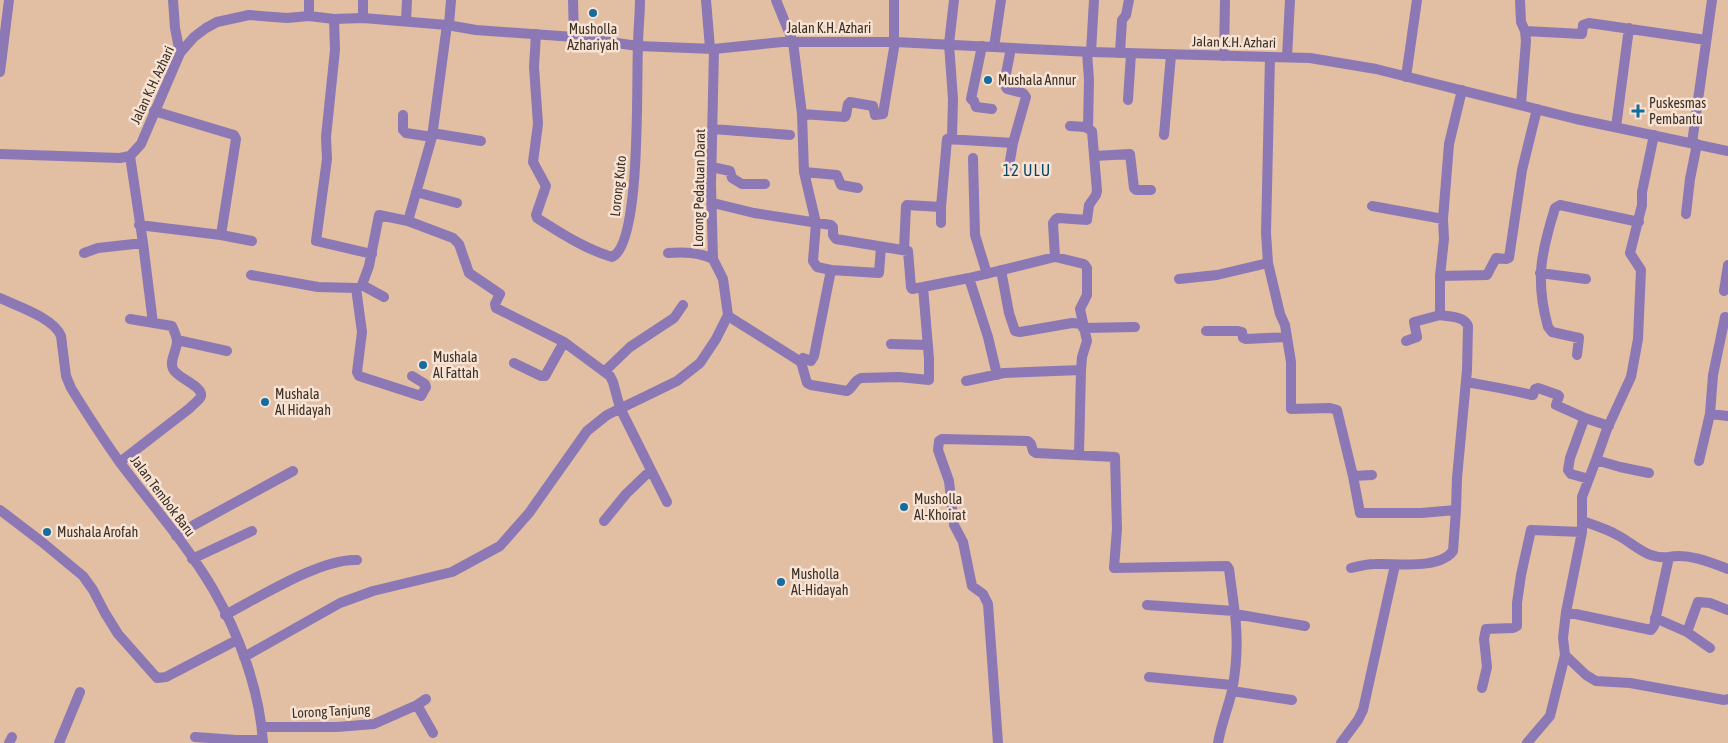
<svg xmlns="http://www.w3.org/2000/svg" width="1728" height="743" font-family="'Asap Condensed',sans-serif">
	<rect width="100%" height="100%" fill="#e2bea2"/>
	<g fill="none" stroke-linecap="round" stroke-linejoin="round">
		<!-- minor -->
		<path stroke="#8c78b4" stroke-width="10" d="M173,0L175,28L180,53
			M309,0V16
			M573,0L574,37
			M706,0L710,48
			M776,0L793,42L802,114L845,117L846,115L848,104L850,102L873,106L875,115L883,114L895,42
			M1520,0L1521,22L1525,31L1526,41L1521,104
			M363,18V0
			M334,19L335,50L326,137L327,159L316,241L372,254
			M406,21L407,0
			M449,25L451,0
			M1525,31L1582,34L1583,25L1589,23L1706,40
			M536,34L534,67L538,124L533,162L546,186L536,215L537,218C561,233 585,249 612,257C642,244 636,79 638,46C638,31 640,15 640,0
			M894,42V0
			M982,46L971,99L974,101L976,107L992,109
			M994,47L1001,0
			M1087,52L1089,80L1088,128
			M1091,52L1094,0
			M1120,53L1122,20L1126,15L1129,0
			M1224,56L1225,0
			M1270,57L1266,233L1268,263L1280,314L1285,325L1291,362V409L1330,408L1337,410L1353,476
			M1287,57L1290,0
			M0,72L9,0
			M1406,77L1417,0
			M1128,100L1131,54
			M154,111L234,135L236,139L221,235L252,241
			M802,114L804,172L816,223L813,261L817,267L831,270
			M403,115V130L406,133L432,137
			M1070,126L1085,127L1092,131L1097,191L1096,195L1089,205L1087,220L1058,218L1056,219L1053,223L1055,257L1084,264L1087,268V295L1080,309L1087,341L1082,357L1081,370L1079,454
			M1616,127L1629,28
			M713,129L790,135
			M432,133L481,141
			M1164,135L1171,55
			M952,138L953,99L949,44L954,0
			M1692,143L1712,0
			M130,156L143,243L153,323
			M1094,156L1130,154L1134,188L1136,190H1151
			M973,158L975,235L987,274
			M1009,166L1013,143L1026,97L1023,93L1007,89L1004,84L1011,48
			M712,167L730,171L732,178L742,184H765
			M804,172L837,175L841,185L858,188
			M416,192L457,203
			M713,203L754,213L831,225L833,227V235L836,239L908,251L911,287L912,289L923,287
			M1372,206L1443,219
			M1686,214L1690,179L1697,144
			M408,221L432,137L447,25
			M941,223V207
			M139,225L221,235
			M904,250L906,206L907,205L941,207L947,139L1013,143
			M84,253L98,248L143,243
			M668,253C684,252 698,252 713,259
			M1001,270L1009,313L1015,331L1020,332L1072,323L1082,324
			M1540,273L1586,279
			M251,275L318,287L356,288L362,332L357,372L359,376L421,396L426,387L425,384L412,376
			M1440,276L1487,275L1496,258L1506,259L1509,258L1522,170L1537,109
			M969,278L988,337L997,375
			M1179,279L1217,275L1268,263
			M1724,291L1728,265
			M384,297L362,285L369,266L379,215L408,221L453,238L459,244L469,273L500,294L495,304L496,308L564,342L545,376H541L514,363
			M0,298C17,306 54,318 61,336L66,376L71,388C87,414 103,439 121,464C152,505 187,545 213,589C239,634 260,691 263,743
			M728,316L801,362L807,383L811,385L847,391C853,388 854,380 861,378L899,377L929,380V359L923,287L969,278L1055,257
			M1083,328L1135,327
			M1206,331H1238L1242,332L1243,338L1246,339L1287,337
			M177,340L227,351
			M1406,341L1417,337L1414,322L1440,315
			M564,342L610,376L613,382L620,408L667,502
			M891,344L928,345
			M1577,355L1579,338L1552,332L1548,327C1535,280 1541,253 1555,208L1560,205L1639,222
			M801,362L803,358L811,361L814,356L831,270L879,273L881,247
			M605,371L630,347L674,318L683,305
			M966,381L1004,373L1081,370
			M1466,382C1488,386 1509,389 1531,395H1533L1535,389L1538,388L1558,395L1559,396L1556,405L1585,418
			M1710,414L1728,416
			M1699,461L1710,414L1713,375L1725,317
			M120,462L190,408C193,404 200,400 201,396C203,386 177,378 173,369C169,360 177,351 177,341C177,337 174,331 172,326L130,319
			M1649,473L1620,467L1596,460L1607,429L1631,377L1638,339L1641,270L1630,253L1642,205V192L1654,135
			M1372,475L1353,476L1360,513H1421L1456,510
			M1589,479L1571,474L1568,470L1570,458L1583,422L1585,418L1609,426
			M0,510L42,542L83,576L93,590L105,613L118,634L157,678L166,677L237,640
			M604,521L626,494L651,470
			M1582,532L1566,612L1651,630L1654,626L1669,557C1646,559 1637,546 1619,536C1607,529 1594,525 1582,521
			M176,536L194,525L293,471
			M1669,557C1688,553 1710,562 1728,569
			M192,559L252,531
			M1351,568C1359,566 1367,564 1375,564C1396,563 1439,570 1453,551L1456,510L1457,478L1467,370L1468,326C1464,316 1450,317 1440,315V276L1444,239L1443,219L1449,144L1462,90
			M1147,605L1234,611
			M225,615C258,598 321,558 357,560
			M1655,618L1687,632L1710,648
			M1687,632L1698,602L1710,603L1728,610
			M1565,655L1586,675L1596,681L1630,683L1724,700L1728,699
			M244,657L340,603L373,591L452,572L500,546L529,513L587,431L607,415L677,381L700,363L716,339L728,315L723,279L713,259L711,185L714,49
			M1149,677L1232,685
			M1482,688L1487,667L1484,639L1486,629L1513,628L1517,626V603L1521,575L1531,530L1582,532V497L1596,460
			M1232,691L1292,700
			M417,705L433,733
			M262,727H337L374,724L417,705L426,699
			M195,737L236,740H263
			M9,743L12,737
			M59,743L80,692
			M998,743L988,604L983,594L972,586L963,542L954,525L949,481L938,450L939,441L942,439L1028,441L1031,444L1033,451L1036,453L1115,457L1117,529L1114,568L1227,566L1229,569L1235,614L1305,626
			M1218,743C1221,725 1228,708 1232,691C1237,665 1238,639 1235,614
			M1341,743L1358,720L1363,710L1395,565
			M1527,743L1550,716L1565,655L1563,638L1566,612"/>
		<!-- tertiary -->
		<path stroke="#8c78b4" stroke-width="10" d="M0,154L120,158L130,156L141,144L180,53L194,37L206,28L217,22L249,15L287,18L309,16L334,19L363,18L447,25L476,30L574,37L638,46L714,49L782,42H895L1091,52L1310,58L1376,69L1576,119L1728,151"/>
	</g>
	<!-- markers -->
	<g fill="#146d9d" stroke="#f6e3d4" stroke-width="2">
		<circle cx="593" cy="13" r="5"/>
		<circle cx="988" cy="80" r="5"/>
		<path d="M1635.5 103.5h5v5h5v5h-5v5h-5v-5h-5v-5h5z"/>
		<circle cx="423" cy="365" r="5"/>
		<circle cx="265" cy="402" r="5"/>
		<circle cx="904" cy="507" r="5"/>
		<circle cx="47" cy="532" r="5"/>
		<circle cx="781" cy="582" r="5"/>
	</g>
	<g text-anchor="middle" dominant-baseline="central" stroke-width="5" stroke-linejoin="round" paint-order="stroke">
		<!-- street labels -->
		<g font-size="14" fill="#3d2f24" stroke="#f6e3d4">
			<text x="829" y="28">Jalan K.H. Azhari</text>
			<text transform="translate(1234 42) rotate(1)">Jalan K.H. Azhari</text>
			<text transform="translate(152 85) rotate(-65)">Jalan K.H. Azhari</text>
			<text transform="translate(618 186) rotate(-84)">Lorong Kuto</text>
			<text transform="translate(699 188) rotate(-89)">Lorong Pedatuan Darat</text>
			<text transform="translate(163 496) rotate(53)">Jalan Tembok Baru</text>
			<text transform="translate(331 711) rotate(-3)">Lorong Tanjung</text>
		</g>
		<!-- poi labels -->
		<g font-size="14" fill="#3d2f24" stroke="#f6e3d4" text-anchor="start">
			<text x="593" y="29" text-anchor="middle">Musholla<tspan x="593" dy="16">Azhariyah</tspan></text>
			<text x="998" y="80">Mushala Annur</text>
			<text x="1649" y="103">Puskesmas<tspan x="1649" dy="16">Pembantu</tspan></text>
			<text x="433" y="357">Mushala<tspan x="433" dy="16">Al Fattah</tspan></text>
			<text x="275" y="394">Mushala<tspan x="275" dy="16">Al Hidayah</tspan></text>
			<text x="914" y="499">Musholla<tspan x="914" dy="16">Al-Khoirat</tspan></text>
			<text x="57" y="532">Mushala Arofah</text>
			<text x="791" y="574">Musholla<tspan x="791" dy="16">Al-Hidayah</tspan></text>
		</g>
		<!-- quarter labels -->
		<g font-size="16" letter-spacing="1" fill="#074565" stroke="#f6e3d4">
			<text x="1027" y="170">12 ULU</text>
		</g>
	</g>
</svg>
